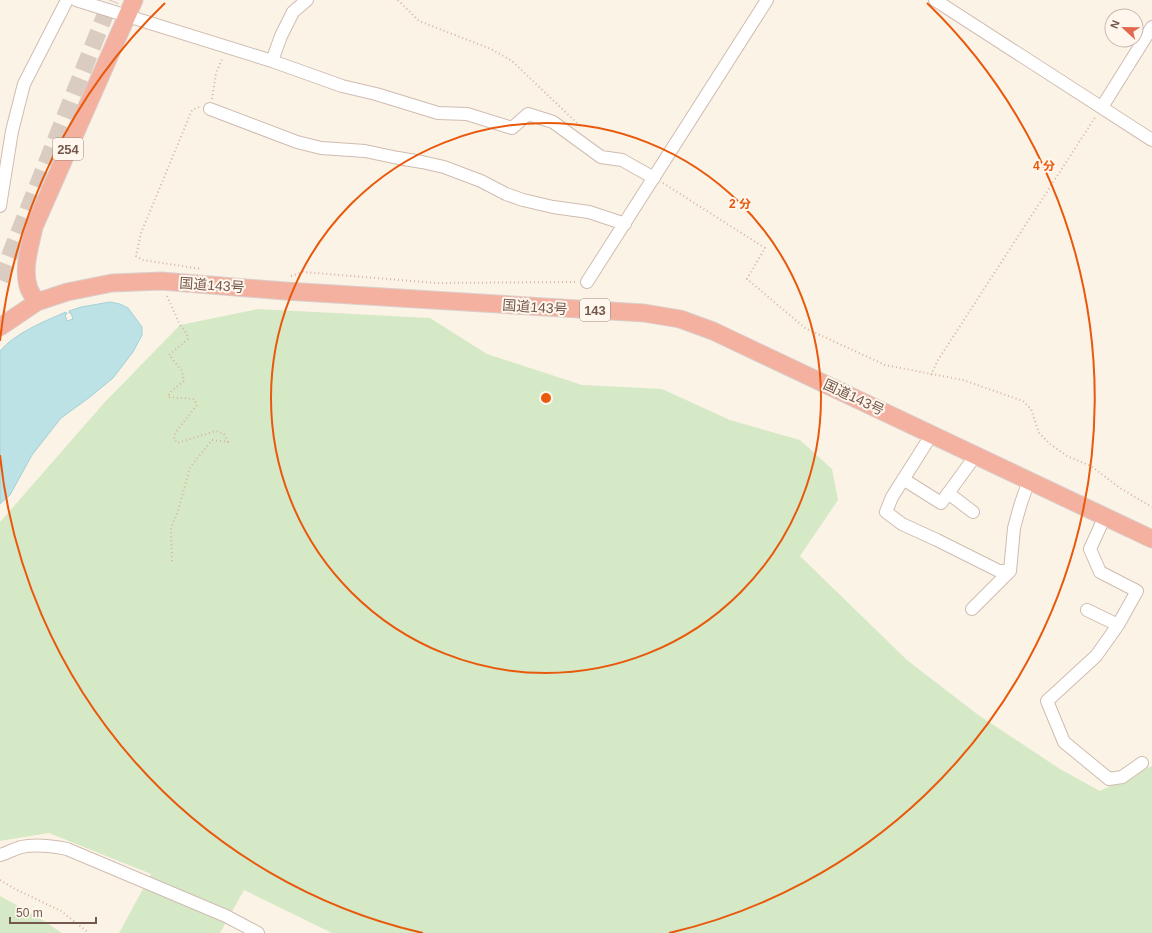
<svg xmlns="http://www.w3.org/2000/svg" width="1152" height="933" font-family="Arial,'Noto Sans JP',sans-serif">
	<rect width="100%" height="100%" fill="#fcf3e7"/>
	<!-- green -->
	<path fill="#d6e9c6" d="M258,309L430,318L487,354L582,385L662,389L730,420L800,440L832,469L838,500L800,556L907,660L977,714L1060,769L1100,791L1139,771L1152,766V933H332L244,890L220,933H119L151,874L49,833L0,841V522L104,403L180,325Z
		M0,896L38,917L62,933H0Z"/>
	<!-- water -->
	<path fill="#bce2e5" stroke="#a2d2d7" d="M110,302L120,304L128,308L142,327V335L133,352L113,378L90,397L61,418L32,455L10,495L0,504V351C15,333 45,321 66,312L67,314L65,315L67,321L73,319L71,313H69V311L81,307Z"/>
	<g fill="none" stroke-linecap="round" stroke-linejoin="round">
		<!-- highway-tunnel -->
		<path stroke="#daccc0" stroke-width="17" stroke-dasharray="17 8" stroke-linecap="butt" d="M0,280L111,0"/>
		<!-- minor casing -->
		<g stroke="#d0bcb0" stroke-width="14">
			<path id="minor" d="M76,0L272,61L342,86L376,94L438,113L467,114L512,128L528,114L553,122L601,157L622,160L654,178
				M935,0L1152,140
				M272,61L281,36L293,12L307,0
				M1102,107L1152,27
				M210,109L297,142L321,148L365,151L398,158L422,162L444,167L481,181L506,194L523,200L553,207L589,212L625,224
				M0,206L12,131L24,84L67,0
				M587,282L767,0
				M932,434L892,497L886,512L902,524L937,540L999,571H1010L1014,528L1020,506L1029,480
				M903,479L941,503L976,455
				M948,493L973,512
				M1105,516L1090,549L1100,572L1137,591L1118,625L1096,656L1047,701L1064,742L1109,779L1122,777L1142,763
				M972,609L1010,571
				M1087,610L1118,625
				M0,855C7,853 14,849 21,847C36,844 52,846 67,849L226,916L258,933"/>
		</g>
		<!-- highway casing -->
		<g stroke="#d8d0cd" stroke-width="19">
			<path id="highway" d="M37,302C34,298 31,293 29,289C22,269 30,247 34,227L134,0
				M0,327L37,302L67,292L112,283L161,281L285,291L644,313L680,319L713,331L1152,539"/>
		</g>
		<!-- path -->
		<path stroke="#d6b3a2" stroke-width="2" stroke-dasharray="1 3" stroke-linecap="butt" d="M398,0L419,21L491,49L512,61L580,126
			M212,99L216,73L223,57
			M199,107L192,110L141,233L136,256L143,260L201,269
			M663,183L765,248L747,279L805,328L885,365L963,380L1023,401L1031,409L1039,433L1050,444L1067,456L1091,466L1120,488L1152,507
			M291,276L303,272L436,283L576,282
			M167,296L180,325L187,334L188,339L169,355L182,371L184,381L170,392L168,397L194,399L197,405L175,433L174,439L177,443L216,431L224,434L228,442L212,440L190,467L178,511L171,528L172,563
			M931,375L938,360L1096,116
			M0,880L15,889L61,911L89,933"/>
		<!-- minor -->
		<use href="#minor" stroke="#fff" stroke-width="12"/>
		<!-- highway -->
		<use href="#highway" stroke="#f4b1a0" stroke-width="17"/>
	</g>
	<!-- distance rings -->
	<g fill="none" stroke="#e8590c" stroke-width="2">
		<circle cx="546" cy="398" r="275"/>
		<path d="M423 933A549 549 0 0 1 0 455M0 341A549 549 0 0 1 165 3M927 3A549 549 0 0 1 669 933"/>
	</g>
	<g text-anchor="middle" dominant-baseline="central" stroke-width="4" stroke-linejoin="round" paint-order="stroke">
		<!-- shield labels -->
		<g fill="#fff7ee" stroke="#9e887d" stroke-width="1">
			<rect x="53" y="138" width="30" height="22" rx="3"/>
			<rect x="580" y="299" width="30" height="22" rx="3"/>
		</g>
		<g font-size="13" font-weight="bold" fill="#75584c">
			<text x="68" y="149">254</text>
			<text x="595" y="310">143</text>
		</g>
		<!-- street labels -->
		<g font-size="14" fill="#75584c" stroke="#fff7ee">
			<text transform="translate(212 285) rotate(4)">国道143号</text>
			<text transform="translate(535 307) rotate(4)">国道143号</text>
			<text transform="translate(854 397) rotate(25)">国道143号</text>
		</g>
	</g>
	<circle cx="546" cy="398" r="6" fill="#e8590c" stroke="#fff7ee" stroke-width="2"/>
	<g font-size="12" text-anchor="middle" font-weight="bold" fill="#e8590c" stroke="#fff7ee" stroke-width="4" stroke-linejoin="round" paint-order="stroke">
		<text x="1044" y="170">4 分</text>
		<text x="740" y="208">2 分</text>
	</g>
	<!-- north arrow -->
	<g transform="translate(1124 28) rotate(292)"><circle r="19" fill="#fff7ee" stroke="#c8b7ad"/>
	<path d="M0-3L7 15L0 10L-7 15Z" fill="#e26850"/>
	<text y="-6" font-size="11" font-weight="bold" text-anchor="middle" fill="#75584c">N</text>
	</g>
	<!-- scale -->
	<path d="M10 917v6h86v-6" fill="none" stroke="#75584c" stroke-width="2"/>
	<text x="16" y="917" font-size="12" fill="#75584c" stroke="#fff7ee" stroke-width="3" paint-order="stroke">50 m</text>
</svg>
